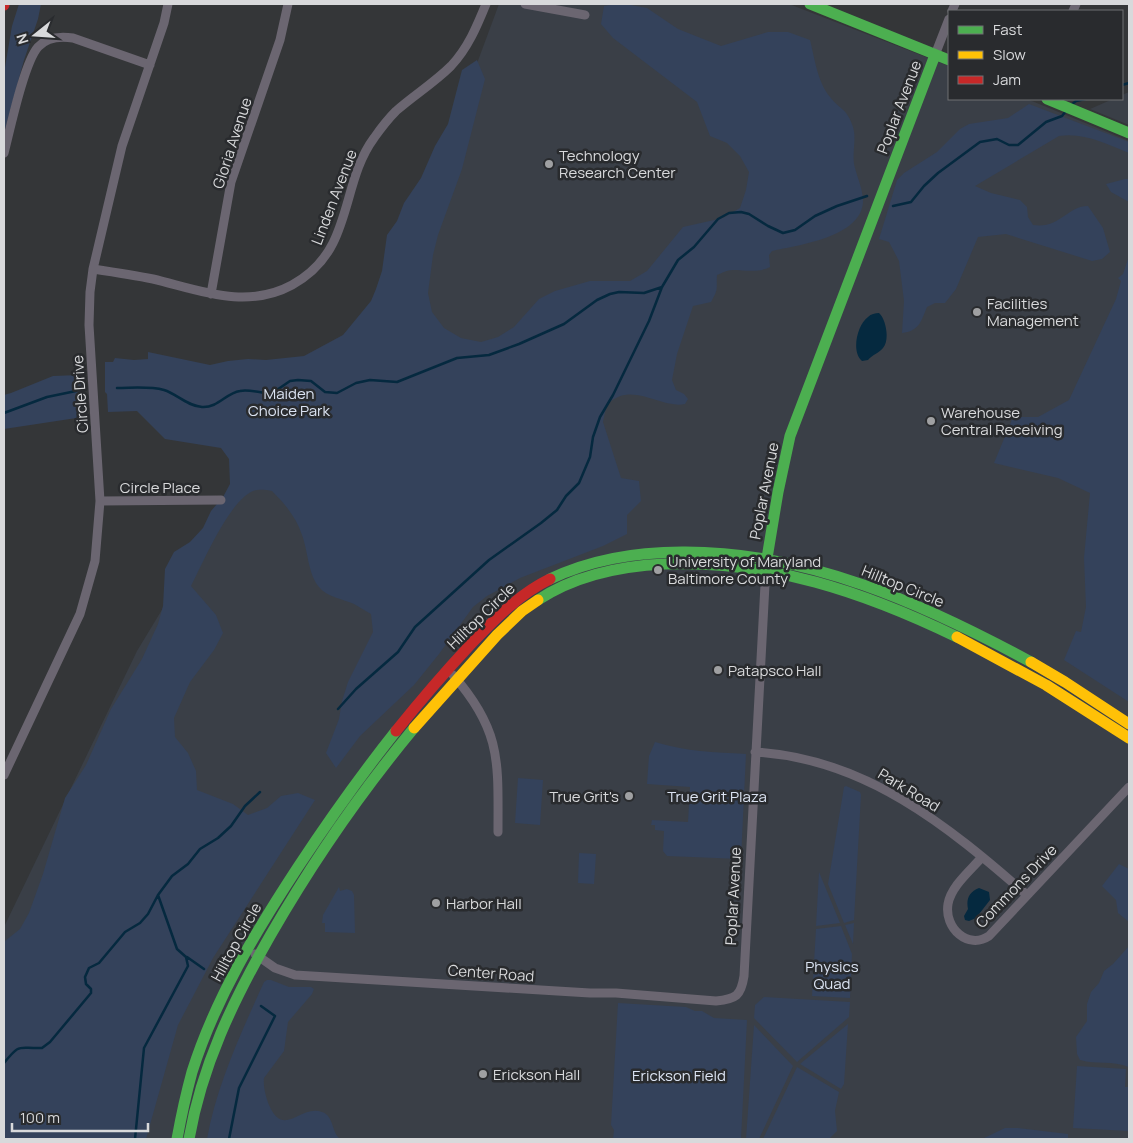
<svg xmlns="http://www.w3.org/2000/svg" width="1133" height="1143" font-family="Manrope,sans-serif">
	<rect width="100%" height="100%" fill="#343638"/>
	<!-- built -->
	<path fill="#3a3f47" d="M499,4H789L949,66V99H1027L1129,141V1139H4V927L137,651L266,438L311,463L466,93Z
		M1129,92V125L1090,109L1113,99H1122V95Z"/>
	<!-- green -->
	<path fill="#34425b" d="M19,4H41L38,19L24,60L4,133V73L12,26Z
		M617,4H625L647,8L678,29L721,46L768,32H788L810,40C815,59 817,81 830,97C840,110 847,108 853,127C857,140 851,155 855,168C858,180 863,189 863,202C861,237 799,245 772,251L769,255L770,267C759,273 745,270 733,270C727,270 722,273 717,275C716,290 719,288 711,302L693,306L677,354L672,380L676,390L684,394L688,399L685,404C665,408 646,392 625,395C619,395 612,401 607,403L603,422L621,478L639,481L641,501L627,515V534L603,546L520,578L487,596L473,607L439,654L414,685L360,736L336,768L326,753L339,719L342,701L348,682L373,632L371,614C365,611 360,607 354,604C343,599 327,597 319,587C308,574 308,551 302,535C296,517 285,504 272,491C267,490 258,489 253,491C229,501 203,563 191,586L216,615L223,633L214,650L190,682L174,718L175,737L188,753L196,771L197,790L233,804L248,815L267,808L281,796L298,793L315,800L213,958L178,1025L146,1139H4V940L5,941L20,929L29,913L43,874L65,798L86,765L111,709L142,659L158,624L163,606L165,569L174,552L190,542L203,528L211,511L223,497L230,484L229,459L221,448L165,439L137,411L108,412L107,394L105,392V362H113L115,358L134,360L148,359V352L210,365L228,361L248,359L266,360L304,356L343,335L371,301L376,289L382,271L387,235L397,221L404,203L421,178L435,146L448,124L462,70L477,60L485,79L462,169L438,235L433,255L428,293L432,312L444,328L461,338L481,342L498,337L514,327L539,299L555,291L590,281H630L647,271L683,227L723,218L740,208L746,190L749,172L740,156L727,143L710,136L697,102L613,38L601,24L604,6Z
		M1029,104L1129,142V153C1107,144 1083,132 1059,136L975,186L991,193L1020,200L1027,207L1028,217L1033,225C1060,229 1067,206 1088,206L1103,228L1110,252L1102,259L1092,261L1006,234L978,237L956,289L945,303H935L927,307C921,322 919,331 902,333L904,301L899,261L889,242L879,239L897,180L904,173L937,152L960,129L969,124L1008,118Z
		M1125,179H1129V202L1111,192L1106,184Z
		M1129,256V702L1064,660L1076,631L1081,632L1086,607L1084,558L1090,493L1058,478L994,463L1013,417H1038L1069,400L1116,299L1121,281L1118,278L1123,274Z
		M80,375L83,417L4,429V395L11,393L53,376Z
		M655,742C688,752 713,752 746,754L741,859L667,856L663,851L664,831L655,830V825H651L652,820L688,822L690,787L647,784L649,756Z
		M518,778L543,780L540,825L515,823Z
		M846,786L860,792L861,795L854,920L844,923L828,884L844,787Z
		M579,853L596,854L594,884L578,883Z
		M1119,864L1129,869V922L1118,913L1116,900L1102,886Z
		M819,872L840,923L816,926Z
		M339,887L340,891L347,889L352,891L354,895L355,933L325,932V923H322L323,915Z
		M854,923L853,944L845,925Z
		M841,926L852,954L850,998L812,996L816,929Z
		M1129,946V1071V1067C1112,1060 1097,1065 1080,1060L1077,1054L1076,1037L1087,1021V1004L1091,992L1099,983L1104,971L1113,964Z
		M267,980H271L289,987H311L314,989L312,994L288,1022L284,1051L264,1078C263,1087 266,1097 269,1105C284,1139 300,1104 322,1112C334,1116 331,1131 340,1139H207C217,1084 241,1033 264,982Z
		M764,997L850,1002L849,1017L797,1062L754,1018L755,1005Z
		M618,1003L686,1007L695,1011H702L714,1018L747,1020L741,1139H613L614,1130L611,1125Z
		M848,1024L844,1084L841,1089L800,1064Z
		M754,1025L793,1066L759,1139H746Z
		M1077,1066L1126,1069L1125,1087H1129V1131L1073,1128Z
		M797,1067L839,1092L835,1111L837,1131L829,1139H763Z
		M1005,1128H1018L1068,1134V1139H982Z"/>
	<!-- water -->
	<path fill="#05293f" d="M879,313C886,319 890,340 883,348C879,353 872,355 868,360L862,361C851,352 857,325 868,317C871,314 875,313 879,313Z
		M979,888L989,892L990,900L976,918L969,921L965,920L964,916L968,909C966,899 969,892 979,888Z"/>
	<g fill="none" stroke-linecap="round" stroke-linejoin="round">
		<!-- stream -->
		<path stroke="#05293f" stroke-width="2.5" d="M1122,85L1129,83
			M1071,105L1076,101L1085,99
			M893,206L911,202L924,186L938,173L980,142L997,139L1009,145H1018L1046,122L1062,116L1066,111
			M117,388C132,388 149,386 164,390C177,394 187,406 202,407C218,408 226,393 240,391C249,389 262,393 271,394L290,381L298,380L311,381L325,392L337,393L356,383L370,380L397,382L457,358L489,355L519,344L564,324L597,300L610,294L619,292L644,293L662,287
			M4,413L47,397L76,391
			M338,709L356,689L398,652L415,627L489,560L541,523L557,510L566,496L579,483L590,457L593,437L600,417L613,395L649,321L662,287L678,260L694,247L718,219L729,213L741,212L749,214L768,226L783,233L795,230L815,216L837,206L867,196
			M187,957L204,969
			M4,1063C21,1042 18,1049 42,1048L50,1042L91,993V989L86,984L85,977L89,968L99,963L125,932L140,923L148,914L158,895L172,876L188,864L200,849L218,838L231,826L245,806L260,792
			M135,1139L144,1048L188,966L186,957L177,949L158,895
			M229,1139L239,1088L275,1016L261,1006"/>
		<!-- street -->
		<path stroke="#6b6671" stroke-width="9" d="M525,4L585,15
			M952,11L955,4
			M1073,11L1076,4
			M935,55L949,19
			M4,153C10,130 24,63 38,47C47,37 60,36 73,38L150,65
			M93,269C113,272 133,275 153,279C199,290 246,310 292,285C310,275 324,261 333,243C350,209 351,169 374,138C381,128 388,119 396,111C414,95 434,83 451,66C468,48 477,26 486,4
			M211,294L231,182L280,40L288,4
			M100,501L221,500
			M453,675C502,731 498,762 498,832
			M755,752C865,758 948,826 1027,895
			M4,775L80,614L95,561L100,501L89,325L90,292L93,269L122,146L164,23L168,4
			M982,857C971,870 951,886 948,904C944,928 968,950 989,936L1129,787
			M255,954L275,968L295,975L590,993H616L716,1001C736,999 741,996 744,976L766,566"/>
		<!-- fast -->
		<path stroke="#4caf50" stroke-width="11" d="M810,4L949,60
			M1047,99L1129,133
			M767,558L778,492L790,436L935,55
			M550,579C592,559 637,552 682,552C807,551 924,604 1031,662
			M538,600C576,575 620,566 665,564C770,560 864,592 957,637
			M177,1139C181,1117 186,1094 192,1072C215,999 256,931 298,867C329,820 361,775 396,731
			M189,1139C202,1065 233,1001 270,936C312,863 360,793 414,728"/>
		<!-- slow -->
		<path stroke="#ffc107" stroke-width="11" d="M957,637L1046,685L1129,738
			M1031,662L1065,682L1129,724
			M414,728L497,635L522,611L538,600"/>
		<!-- jam -->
		<path stroke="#c62828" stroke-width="11" d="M4,4V5
			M396,731C420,701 445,672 471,644C495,619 519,594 550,579"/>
	</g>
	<!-- markers -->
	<g fill="#9fa0a2" stroke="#292b2e" stroke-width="2">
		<circle cx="549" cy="164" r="5"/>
		<circle cx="977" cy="312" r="5"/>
		<circle cx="931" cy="421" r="5"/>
		<circle cx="658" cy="570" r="5"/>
		<circle cx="718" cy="670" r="5"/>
		<circle cx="629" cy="796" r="5"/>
		<circle cx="436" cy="903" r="5"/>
		<circle cx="483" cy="1074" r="5"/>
	</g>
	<g text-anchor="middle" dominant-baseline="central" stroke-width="5" stroke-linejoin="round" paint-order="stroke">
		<!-- street labels -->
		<g font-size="15" fill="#d8d9db" stroke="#292b2e">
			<text transform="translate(899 107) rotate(-69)">Poplar Avenue</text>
			<text transform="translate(232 143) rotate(-72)">Gloria Avenue</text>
			<text transform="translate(334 197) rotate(-69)">Linden Avenue</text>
			<text transform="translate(80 394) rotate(-94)">Circle Drive</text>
			<text x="160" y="487">Circle Place</text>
			<text transform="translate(764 491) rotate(-79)">Poplar Avenue</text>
			<text transform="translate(903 586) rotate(22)">Hilltop Circle</text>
			<text transform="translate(481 616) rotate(-44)">Hilltop Circle</text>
			<text transform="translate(909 790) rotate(31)">Park Road</text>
			<text transform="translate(1016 886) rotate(-46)">Commons Drive</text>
			<text transform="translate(733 896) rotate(-87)">Poplar Avenue</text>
			<text transform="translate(236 942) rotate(-61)">Hilltop Circle</text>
			<text transform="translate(491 973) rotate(4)">Center Road</text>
		</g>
		<!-- poi labels -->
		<g font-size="15" fill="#d8d9db" stroke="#292b2e" text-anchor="start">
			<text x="559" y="155">Technology<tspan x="559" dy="17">Research Center</tspan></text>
			<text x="987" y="303">Facilities<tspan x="987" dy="17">Management</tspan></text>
			<text x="941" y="412">Warehouse<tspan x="941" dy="17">Central Receiving</tspan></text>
			<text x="668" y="561">University of Maryland<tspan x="668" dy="17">Baltimore County</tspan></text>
			<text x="728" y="670">Patapsco Hall</text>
			<text x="619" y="796" text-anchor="end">True Grit's</text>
			<text x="446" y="903">Harbor Hall</text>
			<text x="493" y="1074">Erickson Hall</text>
		</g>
		<!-- park labels -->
		<g font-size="15" fill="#dbe3f2" stroke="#292b2e">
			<text x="289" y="393">Maiden<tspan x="289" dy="17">Choice Park</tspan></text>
			<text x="717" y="796">True Grit Plaza</text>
			<text x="832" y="966">Physics<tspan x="832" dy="17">Quad</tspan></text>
			<text x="679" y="1075">Erickson Field</text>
		</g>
	</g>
	<!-- border -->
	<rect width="1133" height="1143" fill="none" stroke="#d8d9db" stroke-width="10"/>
	<!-- legend -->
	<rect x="948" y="10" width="175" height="90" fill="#292b2e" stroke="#6f7173"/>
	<rect x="958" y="26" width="25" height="8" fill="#4caf50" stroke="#6f7173"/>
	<text x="993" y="35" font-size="15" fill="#d8d9db">Fast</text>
	<rect x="958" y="51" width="25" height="8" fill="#ffc107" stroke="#6f7173"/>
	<text x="993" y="60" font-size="15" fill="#d8d9db">Slow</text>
	<rect x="958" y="76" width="25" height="8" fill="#c62828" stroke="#6f7173"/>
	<text x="993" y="85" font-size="15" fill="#d8d9db">Jam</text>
	<!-- north arrow -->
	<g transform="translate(35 35) rotate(253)" stroke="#292b2e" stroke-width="4" paint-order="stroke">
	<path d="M0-4L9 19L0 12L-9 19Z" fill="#d8d9db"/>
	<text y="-8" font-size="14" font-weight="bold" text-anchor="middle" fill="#d8d9db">N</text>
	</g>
	<!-- scale -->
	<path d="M12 1123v8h136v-8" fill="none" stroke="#d8d9db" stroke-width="2.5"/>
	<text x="20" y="1123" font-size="15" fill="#d8d9db" stroke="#292b2e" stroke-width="4" paint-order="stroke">100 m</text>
</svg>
